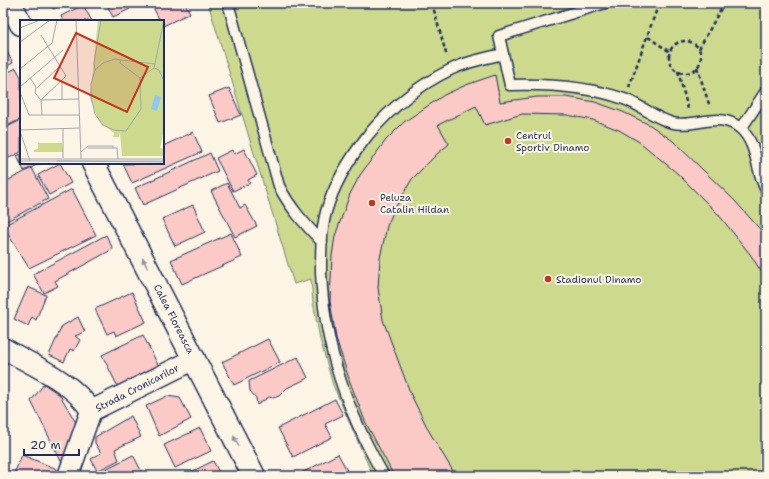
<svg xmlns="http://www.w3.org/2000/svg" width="769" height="479" font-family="'Shantell Sans',sans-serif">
	<rect width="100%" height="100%" fill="#fcf5e5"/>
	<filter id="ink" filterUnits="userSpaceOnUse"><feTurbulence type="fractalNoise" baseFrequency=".025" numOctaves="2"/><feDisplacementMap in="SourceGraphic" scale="8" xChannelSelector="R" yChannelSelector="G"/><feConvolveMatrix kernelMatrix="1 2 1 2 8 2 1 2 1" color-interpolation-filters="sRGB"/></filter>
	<g filter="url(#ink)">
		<!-- green -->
		<path fill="#cdda8e" stroke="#748476" d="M208,3H766V476H373L333,385L320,339L313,302L311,279L294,284Z"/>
		<!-- building -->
		<path fill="#fbcac6" stroke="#1b2f5e" d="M50,3H66L53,9Z
			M106,3H127L130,9L113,17Z
			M151,3H185L190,13L163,26V21H160Z
			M83,5L92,21H63L61,16Z
			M3,44L13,63L3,68Z
			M16,68L21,77V119L3,128V75Z
			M495,75L500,102L537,97H566L595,102L623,112L650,125L673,141L735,201L766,236V279L750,254L718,214L678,174L641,143L619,130L593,120L567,115L522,114L485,125L476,106L438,125L449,144L438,153L412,179L394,210L387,226L380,258L378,288L383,320L411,395L430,433L456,476H394L365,421L350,382L336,338L330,301L332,256L335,236L350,194L360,175L386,140L404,122L444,95L466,85Z
			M229,88L241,115L220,123L209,96Z
			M21,120V152L9,158L3,147V129Z
			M193,132L202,152L132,183L123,164L163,163V146Z
			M244,149L257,175L248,180L250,183L233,191L216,158L232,150L234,154Z
			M210,153L218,171L143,205L135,188Z
			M21,154V163H41L24,171L17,156Z
			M60,163L71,183L49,195L38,175Z
			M32,168L48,199L3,223V183Z
			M227,183L240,208L245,205L257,226L235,237L211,191Z
			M72,189L96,235L29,268L3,226Z
			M193,205L205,232L175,246L162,219Z
			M231,233L242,257L182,284L171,260Z
			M106,235L113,249L55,281L58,286L44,293L33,274Z
			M28,287L46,295L36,320L32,317L28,326L14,319Z
			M132,292L146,322L116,336L114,331L107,334L95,309Z
			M78,317L85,332L75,336L80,340L74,351L70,349L64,362L49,355L62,326Z
			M143,335L160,369L119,389L102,355Z
			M268,339L280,362L234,385L222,362Z
			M298,357L308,378L287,388L279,396L273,398L269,397L257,405L256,398L250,391L249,381Z
			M44,384L60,395L79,428L63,465L31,401Z
			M167,396L180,398L191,419L159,436L146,406Z
			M335,399L343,415L325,424L332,437L293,457L278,428Z
			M131,416L141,437L115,449L119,460L97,471L91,459L101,453L95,443V437Z
			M200,428L211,451L175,468L164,445Z
			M338,454L350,476H298V475Z
			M22,455L57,469L54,476H13Z
			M133,455L144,476H94V475Z
			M213,461L221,476H183Z"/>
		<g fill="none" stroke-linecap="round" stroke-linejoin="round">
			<!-- service casing -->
			<g stroke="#1b2f5e" stroke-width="13">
				<path id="service" d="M228,3L279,186C290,208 305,224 322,242
					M503,54L499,36L605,3
					M741,129L766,91
					M384,476C347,411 324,348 321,272C321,253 321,231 326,212C334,184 350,158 368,135C390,109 419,85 450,70C466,62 485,58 503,54L510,85C548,84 587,86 624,99C641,105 656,119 673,123C696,128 720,110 741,129C758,145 756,172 766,190"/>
			</g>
			<!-- minor casing -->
			<g stroke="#1b2f5e" stroke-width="23">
				<path id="minor" d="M3,348C32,365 74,382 91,411
					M91,411L195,359
					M68,476L91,411"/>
			</g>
			<!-- tertiary casing -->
			<g stroke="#1b2f5e" stroke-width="25">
				<path id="tertiary" d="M10,3L21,24
					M93,163L254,476"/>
			</g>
			<!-- path -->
			<path stroke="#1b2f5e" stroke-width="2.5" stroke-dasharray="4 3" stroke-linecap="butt" d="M432,3L447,57
				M648,37L670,52
				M669 57a16 16 0 1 1 32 0a16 16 0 1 1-32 0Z
				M699,49L724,3
				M697,67L710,107
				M678,71L688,109
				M629,87L659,3"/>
			<!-- service -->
			<use href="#service" stroke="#fcf5e5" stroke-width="10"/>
			<!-- minor -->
			<use href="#minor" stroke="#fcf5e5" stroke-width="20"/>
			<!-- tertiary -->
			<use href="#tertiary" stroke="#fcf5e5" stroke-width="22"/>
		</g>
		<!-- one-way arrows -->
		<defs><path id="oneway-solid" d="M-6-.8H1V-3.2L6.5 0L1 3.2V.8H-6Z"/></defs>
		<g fill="#8c92a2">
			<use href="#oneway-solid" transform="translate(145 263) rotate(-117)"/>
			<use href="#oneway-solid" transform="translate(236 441) rotate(-117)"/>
		</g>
	</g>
	<!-- markers -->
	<g fill="#c8321e" stroke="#fcf5e5" stroke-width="1.5">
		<circle cx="508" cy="141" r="4"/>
		<circle cx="372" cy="203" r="4"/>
		<circle cx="548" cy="279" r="4"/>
	</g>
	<g text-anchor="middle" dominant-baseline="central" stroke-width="4" stroke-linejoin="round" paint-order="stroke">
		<!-- poi labels -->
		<g font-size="10" fill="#1b2f5e" stroke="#fcf5e5" text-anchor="start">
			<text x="516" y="135">Centrul<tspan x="516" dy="12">Sportiv Dinamo</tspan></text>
			<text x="380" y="197">Peluza<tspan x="380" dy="12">Catalin Hildan</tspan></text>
			<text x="556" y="279">Stadionul Dinamo</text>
		</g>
		<!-- street labels -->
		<g font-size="10" fill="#1b2f5e" stroke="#fcf5e5">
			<text transform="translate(174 319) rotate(63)">Calea Floreasca</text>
			<text transform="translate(137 388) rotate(-27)">Strada Cronicarilor</text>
		</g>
	</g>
	<!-- overview -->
	<g transform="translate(20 20)">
		<rect width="144" height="144" fill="#fcf5e5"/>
		<path d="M78,0H144V110L140,128L144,129V136H102L100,112L99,117H93L94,113L79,102L70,78ZM18,123H42L43,132H14V130L18,129Z" fill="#cdda8e"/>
		<path d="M135,75L141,77L137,91L131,89Z" fill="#91c6ef"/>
		<path fill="none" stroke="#a2a6af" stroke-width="1" d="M56,0L61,139M0,8L20,0M21,15L46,56M0,22L30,0M95,39L101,40L100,43L120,58L121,89L106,111L94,110L83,105L75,94L71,77V64L75,50L83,43ZM101,40L135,44M134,48L139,50L144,61M0,49L32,23L37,0M75,50L74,43L81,0M10,58L16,67L15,73L21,80L59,79M120,58L134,48L144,0M42,61V79M0,67L43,30M17,68L40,46M0,72L9,95H59M22,95L21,80L46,56M43,109V138M0,110L60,108M0,111L10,141M68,128H97L98,139M61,132L68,126H93V128M0,139H144M0,141H144M37,141L144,142M0,144H111"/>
		<path fill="#c8321e" fill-opacity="0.15" stroke="#c8321e" stroke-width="2" d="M56,13L128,47L107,92L34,58Z"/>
		<rect width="144" height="144" fill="none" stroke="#1b2f5e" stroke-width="2"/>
	</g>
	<!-- margin -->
	<rect width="769" height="479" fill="none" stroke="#fcf5e5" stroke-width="16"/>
	<rect x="8" y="8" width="753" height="463" fill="none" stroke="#1b2f5e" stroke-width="1.5" filter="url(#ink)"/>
	<!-- scale -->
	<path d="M24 449v6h55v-6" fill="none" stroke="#1b2f5e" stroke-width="2"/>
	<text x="30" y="449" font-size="12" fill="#1b2f5e" stroke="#fcf5e5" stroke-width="3" paint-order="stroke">20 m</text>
</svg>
